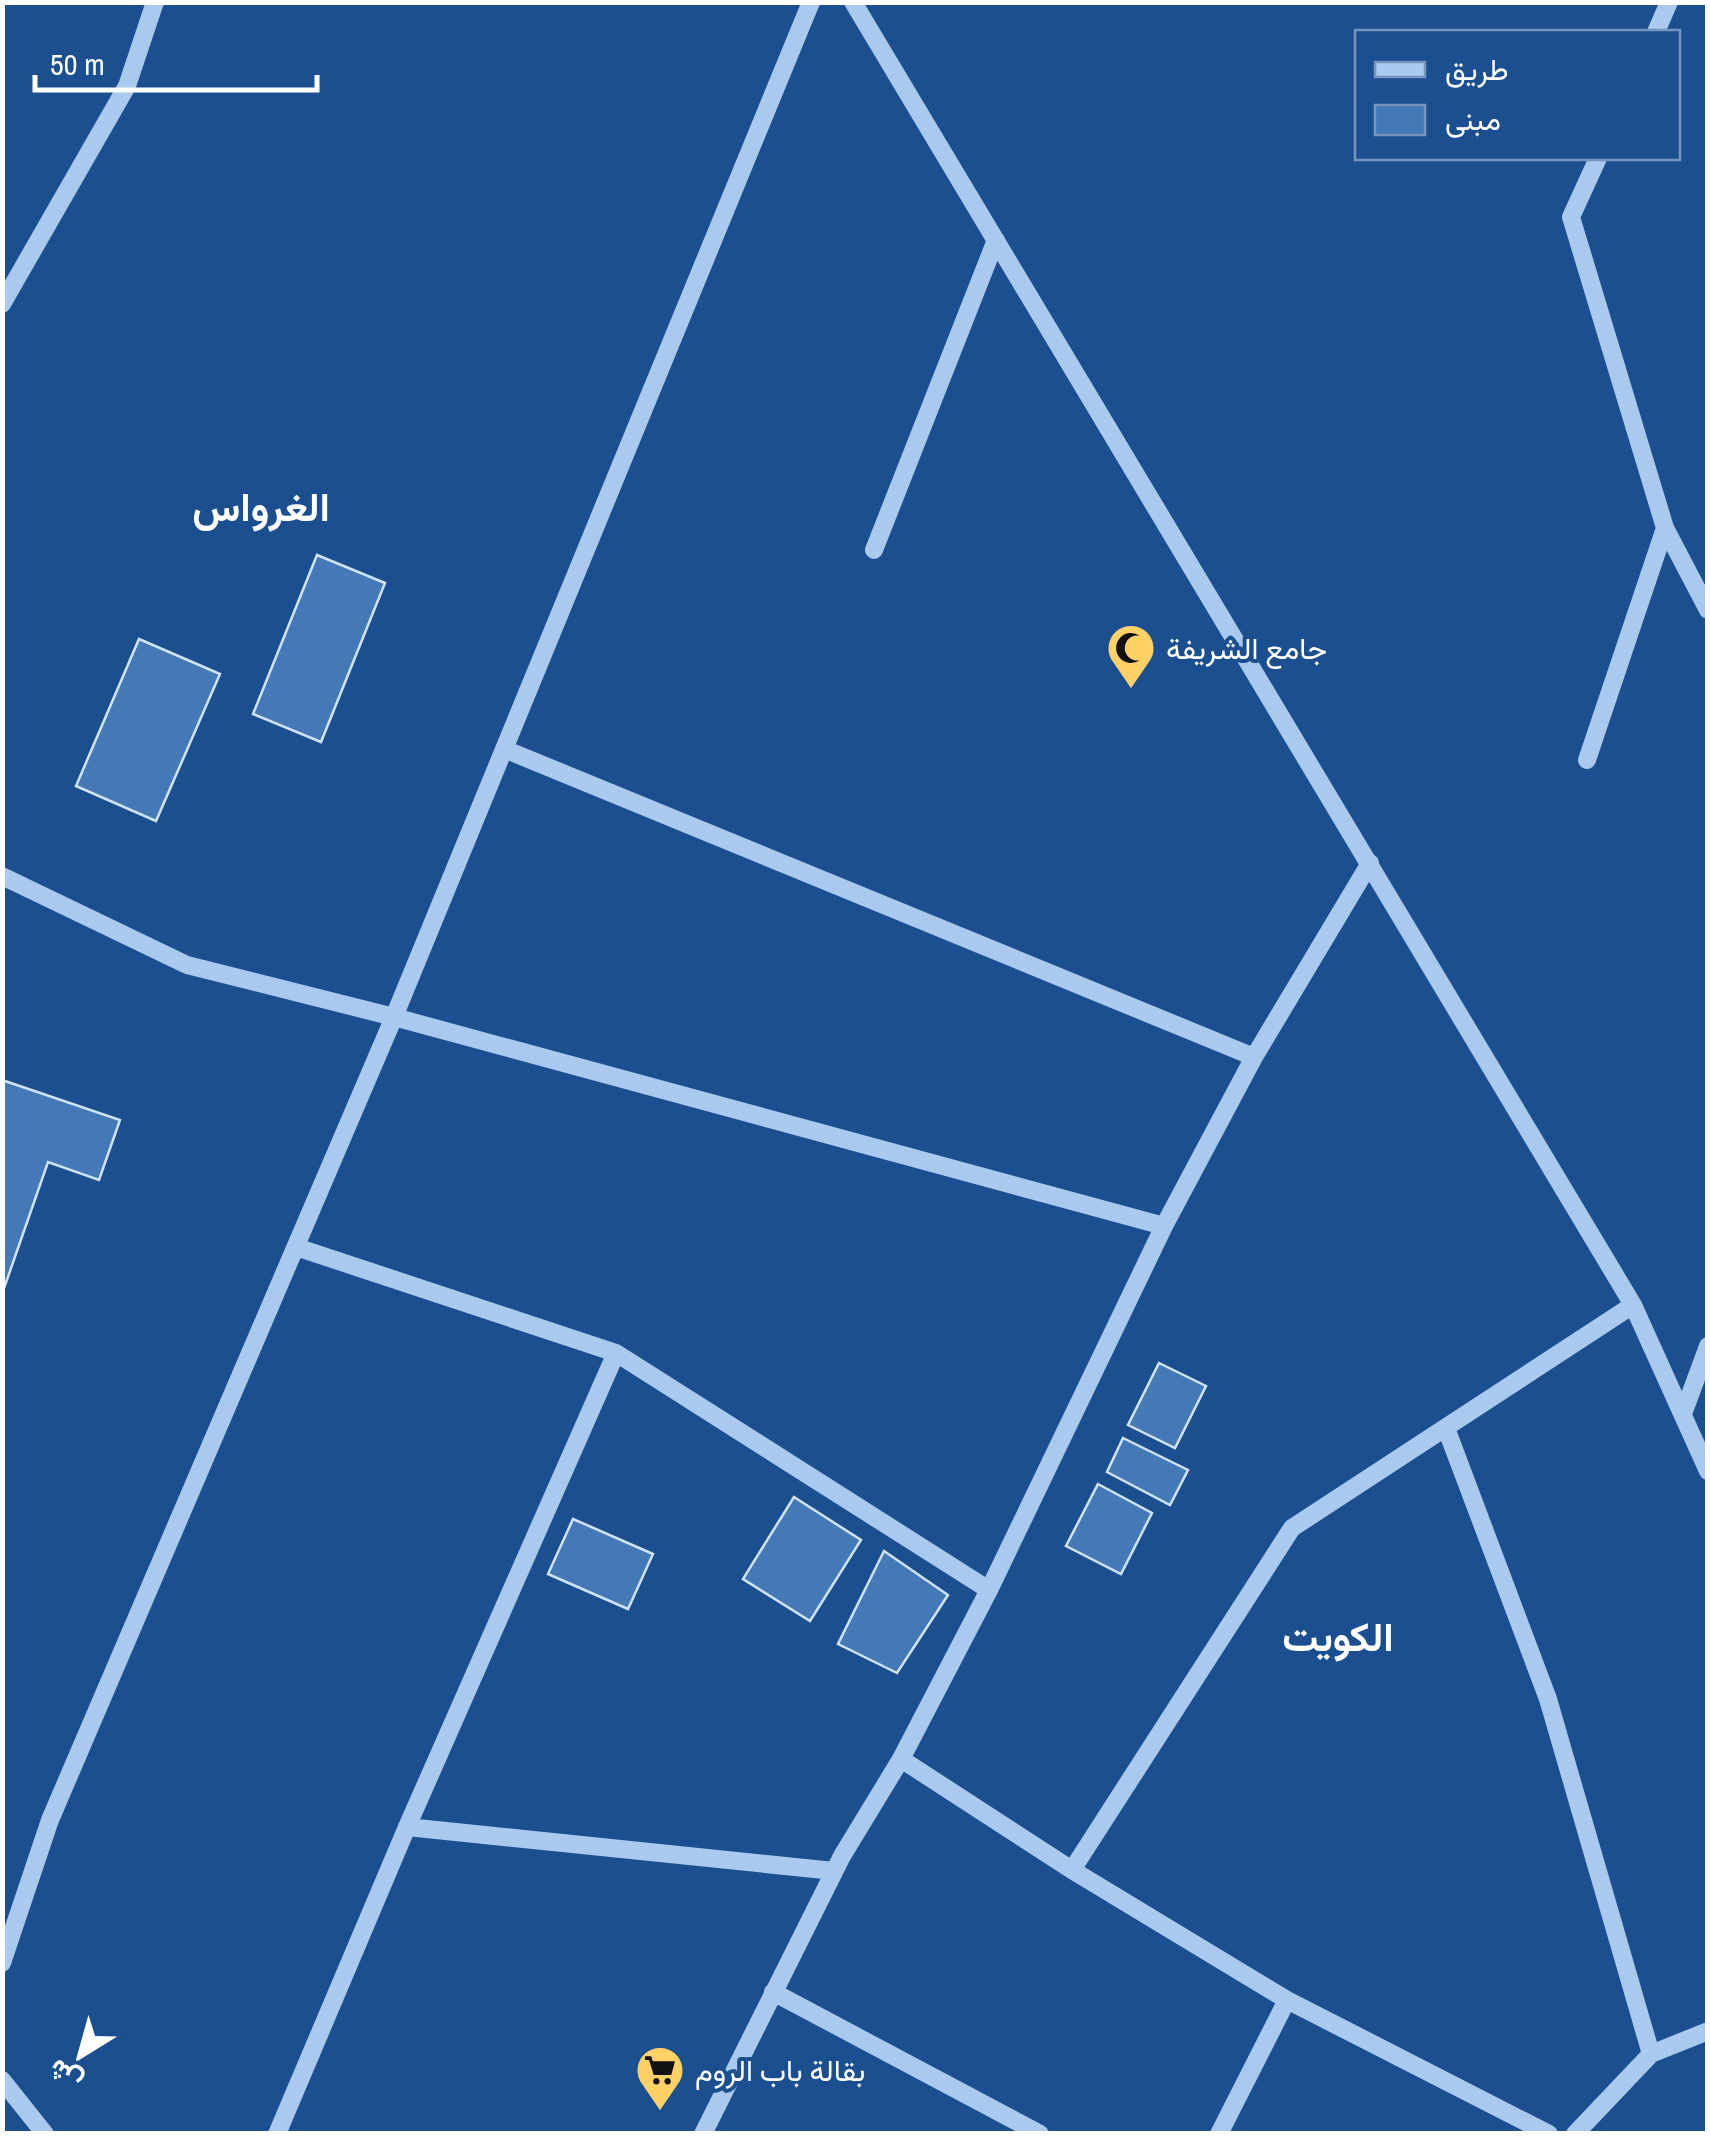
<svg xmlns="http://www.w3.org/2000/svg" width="1710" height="2136" font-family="'Archivo Narrow',Vazirmatn,sans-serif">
	<rect width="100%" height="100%" fill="#1b4f8f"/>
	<!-- building -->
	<path fill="#4478b7" stroke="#cfe3fa" stroke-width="2.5" d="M317,555L385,583L321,742L253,714Z
		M139,639L220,674L156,821L76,786Z
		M2,1080L120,1120L99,1180L48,1162L2,1294Z
		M1159,1363L1206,1386L1175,1448L1128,1425Z
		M1123,1438L1188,1470L1170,1505L1107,1472Z
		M1098,1484L1152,1513L1121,1574L1066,1546Z
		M794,1497L861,1540L810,1621L743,1579Z
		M573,1519L653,1554L628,1609L548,1574Z
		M884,1551L948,1595L897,1673L838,1644Z"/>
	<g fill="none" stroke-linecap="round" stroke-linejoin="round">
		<!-- minor -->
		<path stroke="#a9c9ee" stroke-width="18" d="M853,2L1633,1305L1708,1471
			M1656,32L1669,2
			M1598,158L1571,217L1665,528L1708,610
			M2,304L127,86L155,2
			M874,550L996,240
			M504,749L1254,1057
			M1587,760L1665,528
			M2,876L187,965L394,1017L1164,1226
			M296,1247L616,1353L989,1590
			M1683,1414L1708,1346
			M1446,1428L1548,1699L1651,2054
			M901,1759L1072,1870L1287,2000L1549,2134
			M407,1827L834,1871
			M1072,1870L1292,1528L1633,1305
			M2,1963L50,1820L394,1017L811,2
			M773,1992L1040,2134
			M2,2080L45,2134
			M277,2134L407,1827L616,1353
			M703,2134L842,1856L901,1759L989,1590L1164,1226L1254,1057L1370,863
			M1219,2134L1287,2000
			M1575,2134L1651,2054L1708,2031"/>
	</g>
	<!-- icons -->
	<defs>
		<g id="mosque-pin" transform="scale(2.5)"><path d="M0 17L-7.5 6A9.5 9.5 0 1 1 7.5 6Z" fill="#ffd166" stroke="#1b4f8f"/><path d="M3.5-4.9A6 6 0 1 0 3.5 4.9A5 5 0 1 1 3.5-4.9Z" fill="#111"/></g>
		<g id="supermarket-pin" transform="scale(2.5)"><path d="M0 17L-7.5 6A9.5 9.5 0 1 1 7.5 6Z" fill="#ffd166" stroke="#1b4f8f"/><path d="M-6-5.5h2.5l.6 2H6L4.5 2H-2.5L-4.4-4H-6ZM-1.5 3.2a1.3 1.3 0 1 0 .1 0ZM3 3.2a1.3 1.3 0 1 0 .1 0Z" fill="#111"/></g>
	</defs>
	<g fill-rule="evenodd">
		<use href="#mosque-pin" x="1131" y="648"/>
		<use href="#supermarket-pin" x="660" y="2070"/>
	</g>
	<g text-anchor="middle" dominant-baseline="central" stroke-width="8" stroke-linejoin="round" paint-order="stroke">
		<!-- poi labels -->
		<g font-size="30" fill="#fff" stroke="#1b4f8f" text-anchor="start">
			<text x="1166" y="648">جامع الشريفة</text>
			<text x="695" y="2070">بقالة باب الروم</text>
		</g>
		<!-- district labels -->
		<g font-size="40" font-weight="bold" fill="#fff" stroke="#1b4f8f">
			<text x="261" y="506">الغرواس</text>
			<text x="1338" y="1636">الكويت</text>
		</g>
	</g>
	<!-- border -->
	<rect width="1710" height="2136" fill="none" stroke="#ffffff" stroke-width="10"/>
	<!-- legend -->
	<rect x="1355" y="30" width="325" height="130" fill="#1b4f8f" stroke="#7695bc" stroke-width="2.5"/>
	<rect x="1375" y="62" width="50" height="15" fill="#a9c9ee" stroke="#7695bc" stroke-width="2.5"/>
	<text x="1445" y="80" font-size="30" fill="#ffffff">طريق</text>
	<rect x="1375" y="105" width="50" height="30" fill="#4478b7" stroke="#7695bc" stroke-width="2.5"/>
	<text x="1445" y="130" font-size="30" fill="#ffffff">مبنى</text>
	<!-- north arrow -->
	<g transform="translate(80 2056) rotate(217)" stroke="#1b4f8f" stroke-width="8" paint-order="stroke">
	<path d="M0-8L18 38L0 25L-18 38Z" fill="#ffffff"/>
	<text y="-15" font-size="28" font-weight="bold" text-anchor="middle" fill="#ffffff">ش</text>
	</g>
	<!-- scale -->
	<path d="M35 75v15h282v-15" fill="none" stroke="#ffffff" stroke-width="5"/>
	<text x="50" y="75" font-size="30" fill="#ffffff" stroke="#1b4f8f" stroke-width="8" paint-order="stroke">50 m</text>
</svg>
